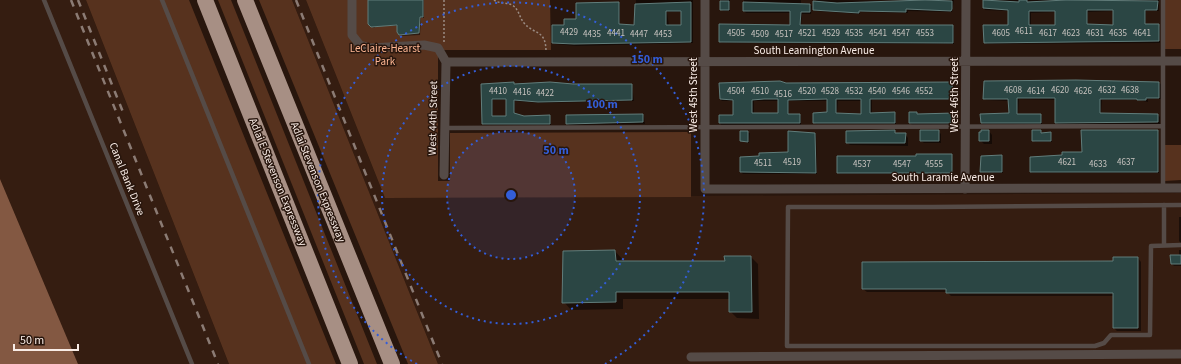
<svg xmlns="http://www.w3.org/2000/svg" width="1181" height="364" font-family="'Source Sans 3',sans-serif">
	<rect width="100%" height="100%" fill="#28160d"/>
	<!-- built -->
	<path fill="#351d11" d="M0,0H86L229,364H78L0,179Z
		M292,0H306L385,198L1181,193V364H438Z"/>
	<!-- green -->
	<path fill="#57321e" d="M86,0H189L336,364H229Z
		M218,0H231L377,364H364Z
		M259,0H292L438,364H408Z
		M306,0H550L551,50H438V181H450V133L691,132V197L385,198Z
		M1165,0H1181V49H1165Z
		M1165,145H1181V180L1165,181Z"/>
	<!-- water -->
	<path fill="#835842" d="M0,179L78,364H0Z"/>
	<!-- shadow -->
	<path fill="#0007" fill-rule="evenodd" d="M370,0H424V18H421L420,35L402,36L398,32V26H377L374,28L369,24Z
		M636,0H693V43L576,46L555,44L553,43L565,26L618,3L620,4V25L635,26ZM667,12H682V26H669Z
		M721,0H730V11H723L721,9Z
		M744,0H801V4L810,5L812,6L811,14H802L801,26H952L954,28V44L722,43L720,42L791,26V13H746L744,11Z
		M816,0L920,1L954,0L952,12L908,11V13L860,12V14L816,11L814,9Z
		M984,0H1159V11H1146V25H1158L1160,27V43L987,44L985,42L1009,26V11L985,10L984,8ZM1114,11V26L1088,25V12ZM1056,12V26H1031V13Z
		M862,82L953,84L954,85V100H872V114L894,113L896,115V124H816L814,122L828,113V101H789V115H799L801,116V125H721L720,123L734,116V101H722L720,99L786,84H862ZM754,101H779L780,114H754ZM838,101H862V115L837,114Z
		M550,83L573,85H632L634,101L540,103L515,101V115L519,117L549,116L551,125H484L483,124L482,85ZM493,100H507V117H493Z
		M1159,83L1161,84V99H1148V102L1138,100H1102L1101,114L1158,115L1160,117V124H1058L1056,122V100L1019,99L1018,115H1040L1042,116V124H983L981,122L1010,114L1009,101L986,100L984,98Z
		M917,113L919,115L953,114L956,117V125H912L910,123Z
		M643,115L644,117L645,124L569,125L567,123Z
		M938,131L941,134V143H924L921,141Z
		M989,131L992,135V144H984L980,140Z
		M1040,131L1042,134L1051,133L1052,142H1035L1033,140Z
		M1157,131L1159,132V173H1032L1031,172L1083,153Z
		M741,132L750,133L749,143L741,141Z
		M894,132L897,134H905L908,138V146L850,145L847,142Z
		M815,134L816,135L817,174H743L741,172L760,157L789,153Z
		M951,155L953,174H840L838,173V157Z
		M1002,156L1003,173L981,172Z
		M1179,217H1181V243L1179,241Z
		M1179,250H1181V266H1174L1172,264L1179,256Z
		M615,251L622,259L623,262H726L751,257L758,264L759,319L737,318L730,311V299H623V309L571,310L564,302Z
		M1138,258L1141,262V331H1117L1114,328V296H951L947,292H867L863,289L1114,262Z"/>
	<!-- building -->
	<path fill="#2b4644" stroke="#617d7b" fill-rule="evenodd" d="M368,0H423V17H420L419,33L399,35L397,32V25L371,27L368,24Z
		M925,0L952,1V9L951,11L906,9V12L859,11V13L813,10V1L837,3Z
		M983,0L1019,2V0H1027V2L1066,0L1158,1L1157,10H1145V24H1159V41L984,43L983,25H1008V10L983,8ZM1087,10H1113V25L1087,24ZM1029,11H1055V25H1029Z
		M720,1H729V10H720Z
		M619,2V24L634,25L635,4L691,2V42L574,44L552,43V25H564V19H576V3ZM666,11H681V25H666Z
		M743,2L810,4V12H801L800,25H953V43L719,42V24L790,25V11H743Z
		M1076,80L1159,82V98H1146V100H1137V99H1100V113L1158,114V122L1055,123V98H1017V114H1041V123H981L980,114L1009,113L1008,99H983L984,81Z
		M780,81L786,83L952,82L953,99H870V113L895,112V123H813V113L827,112V99L788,100V114H800V123H719V115H733V100L720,99L719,83ZM764,99H778V113H752V100ZM836,99H861V114L836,113Z
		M514,82V84L550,82L573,84H632V100L538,102L514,100V113L524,116L550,115V124H482L481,84ZM492,99H506V116H492Z
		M909,112H917V114L954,113V123H909Z
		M643,114V122L566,124V115Z
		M895,130V133H906L905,143H846V131Z
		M920,130H939V141H920Z
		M981,130H989V141H979V132H981Z
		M1032,130H1041V133L1051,132V141H1032Z
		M1081,130H1158V172H1030V157L1062,155V152H1082Z
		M740,131H748V142L740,141Z
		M788,131L815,133L816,173L740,172V157L759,156V153L788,152Z
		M916,154H952V173H837V156H916Z
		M1002,155V172H980L981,156Z
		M615,250L616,261H725L724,256H751L752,312H729V292H616V302L562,303L563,251Z
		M1170,255H1181V264H1171Z
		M1113,257H1138V328H1113V293H946V289H862V262L1113,261Z"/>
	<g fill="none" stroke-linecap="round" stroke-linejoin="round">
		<!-- path -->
		<path stroke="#9b8c84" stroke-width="1.5" stroke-dasharray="2 2" stroke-linecap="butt" d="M494,0C499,4 506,2 512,5C519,9 519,17 524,23C534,35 546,29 546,52
			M444,42V0"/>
		<!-- service -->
		<path stroke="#554b47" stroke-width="4.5" d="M44,0L192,364
			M162,0L309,364
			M1163,0V188
			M445,128L1163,126
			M1164,205V245
			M1181,205L933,207H788L787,346H1095L1104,343L1111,335H1150L1151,246L1181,245"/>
		<!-- minor -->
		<path stroke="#554b47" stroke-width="9" d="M352,0V35L360,45L370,48L424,45L438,48L446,62
			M705,0V189L1181,188
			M446,62L1181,61
			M444,175L446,62
			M965,189L966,0
			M691,357L1181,354"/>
		<!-- motorway -->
		<path stroke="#a78f84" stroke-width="16" d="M205,0L350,364
			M245,0L392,364"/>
		<!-- rail -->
		<path stroke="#8b7b74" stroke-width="2.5" stroke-dasharray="7 7" stroke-linecap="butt" d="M71,0L218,364
			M78,0L123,112
			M296,0L442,364"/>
	</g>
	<!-- distance rings -->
	<circle cx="511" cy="195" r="64" fill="#335ed9" fill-opacity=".12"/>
	<g fill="none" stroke="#335ed9" stroke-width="2" stroke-dasharray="2 4">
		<circle cx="511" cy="195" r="64"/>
		<circle cx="511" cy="195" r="129"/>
		<path d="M417 364A193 193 0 1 1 605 364"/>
	</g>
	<g text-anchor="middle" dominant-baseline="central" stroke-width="3" stroke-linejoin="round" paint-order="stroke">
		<!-- number labels -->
		<g font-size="9" fill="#c6c2be">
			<text x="1024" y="31">4611</text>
			<text x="569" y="32">4429</text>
			<text x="616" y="33">4441</text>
			<text x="736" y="33">4505</text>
			<text x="807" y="33">4521</text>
			<text x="831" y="33">4529</text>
			<text x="854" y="33">4535</text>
			<text x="878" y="33">4541</text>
			<text x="901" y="33">4547</text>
			<text x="925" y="33">4553</text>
			<text x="1001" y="33">4605</text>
			<text x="1048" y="33">4617</text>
			<text x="1071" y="33">4623</text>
			<text x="1095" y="33">4631</text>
			<text x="1118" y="33">4635</text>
			<text x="1142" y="33">4641</text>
			<text x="592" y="34">4435</text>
			<text x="639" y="34">4447</text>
			<text x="663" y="34">4453</text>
			<text x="760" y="34">4509</text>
			<text x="784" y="34">4517</text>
			<text x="1013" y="90">4608</text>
			<text x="1060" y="90">4620</text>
			<text x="1107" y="90">4632</text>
			<text x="1130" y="90">4638</text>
			<text x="498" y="91">4410</text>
			<text x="736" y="91">4504</text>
			<text x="760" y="91">4510</text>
			<text x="807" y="91">4520</text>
			<text x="830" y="91">4528</text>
			<text x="854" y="91">4532</text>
			<text x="877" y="91">4540</text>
			<text x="901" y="91">4546</text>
			<text x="924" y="91">4552</text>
			<text x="1036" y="91">4614</text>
			<text x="1083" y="91">4626</text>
			<text x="522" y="92">4416</text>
			<text x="545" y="93">4422</text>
			<text x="783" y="94">4516</text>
			<text x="792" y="162">4519</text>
			<text x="1067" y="162">4621</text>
			<text x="1126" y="162">4637</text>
			<text x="763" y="163">4511</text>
			<text x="862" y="164">4537</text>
			<text x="902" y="164">4547</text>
			<text x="934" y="164">4555</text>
			<text x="1098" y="164">4633</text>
		</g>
		<!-- park labels -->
		<g font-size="11" fill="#feb693" stroke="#28160d">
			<text x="385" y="48">LeClaire-Hearst<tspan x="385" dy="13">Park</tspan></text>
		</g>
		<!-- street labels -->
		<g font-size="11" fill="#f9ece6" stroke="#28160d">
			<text x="814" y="50">South Leamington Avenue</text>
			<text transform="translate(693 95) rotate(-90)">West 45th Street</text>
			<text transform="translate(954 95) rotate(-90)">West 46th Street</text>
			<text transform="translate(433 118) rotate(-89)">West 44th Street</text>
			<text x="943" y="177">South Laramie Avenue</text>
			<text transform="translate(127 179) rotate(68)">Canal Bank Drive</text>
			<text transform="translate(278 182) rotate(68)">Adlai E Stevenson Expressway</text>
			<text transform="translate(318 182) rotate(68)">Adlai Stevenson Expressway</text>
		</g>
	</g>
	<circle cx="511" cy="195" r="6" fill="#335ed9" stroke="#28160d" stroke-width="2"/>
	<g font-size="12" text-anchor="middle" font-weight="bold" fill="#335ed9" stroke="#28160d" stroke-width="3" stroke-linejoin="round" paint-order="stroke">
		<text x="647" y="63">150 m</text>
		<text x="602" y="108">100 m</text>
		<text x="556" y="154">50 m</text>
	</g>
	<!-- scale -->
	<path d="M14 344v6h64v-6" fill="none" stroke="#f9ece6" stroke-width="2"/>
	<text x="20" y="344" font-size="12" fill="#f9ece6" stroke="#28160d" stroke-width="3" paint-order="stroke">50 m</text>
</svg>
